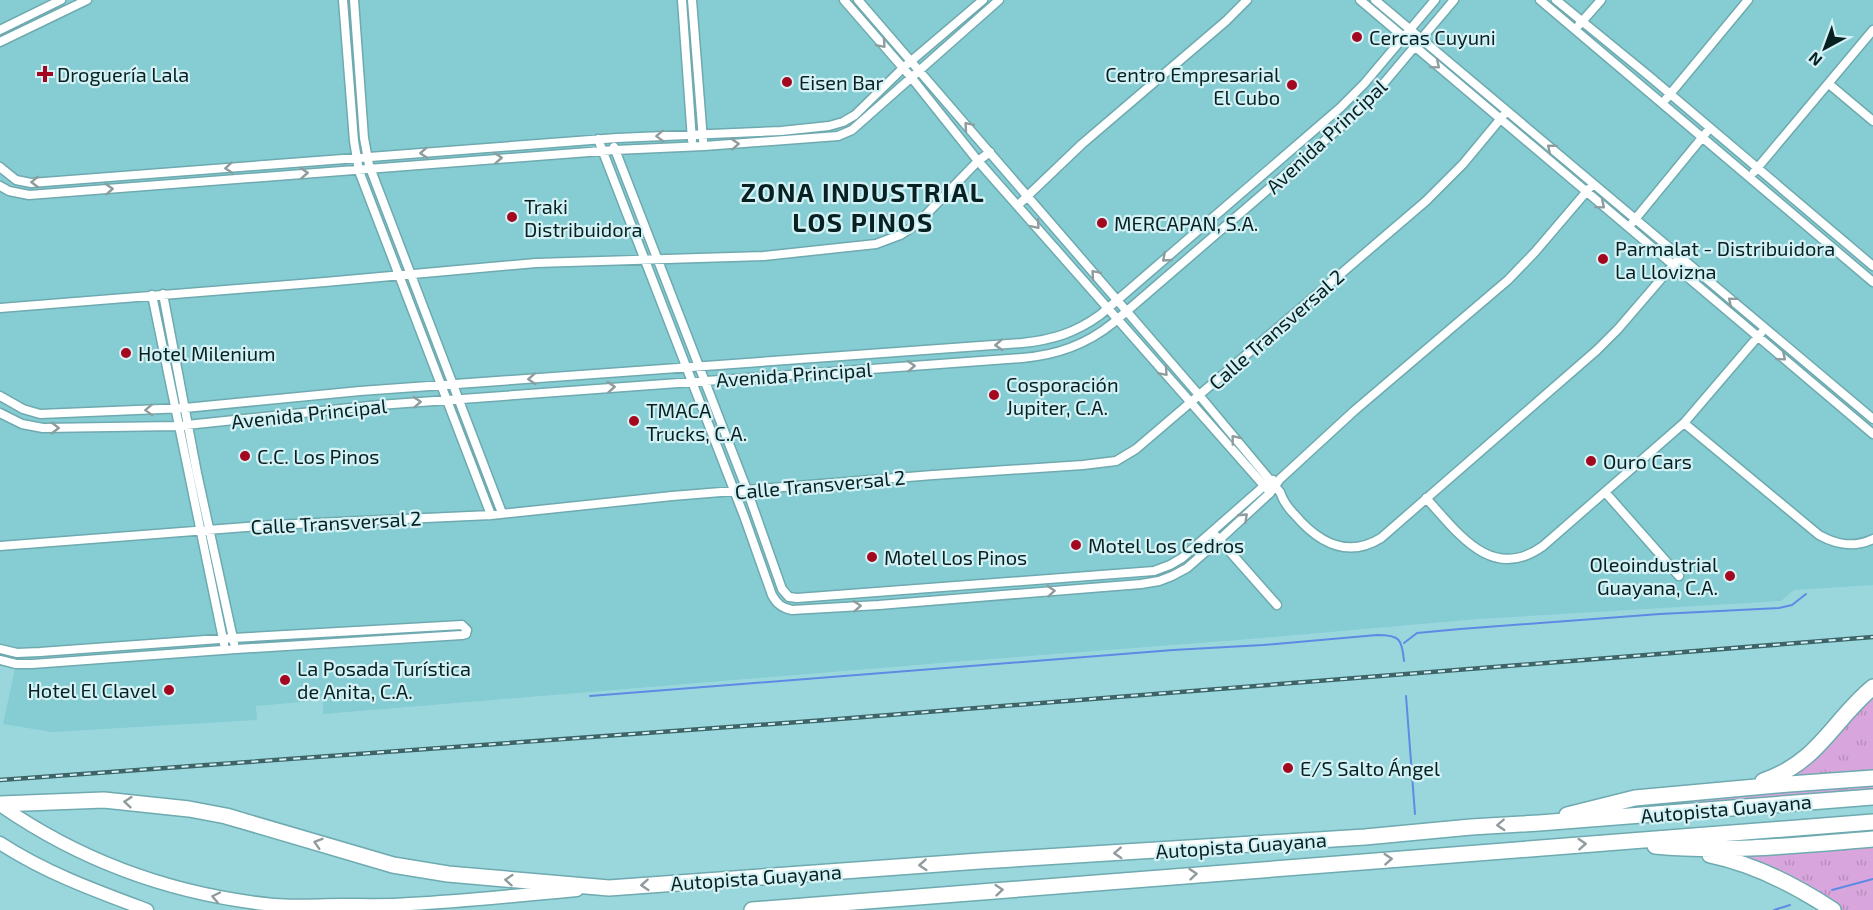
<svg xmlns="http://www.w3.org/2000/svg" width="1873" height="910" font-family="'Exo 2',sans-serif">
	<defs>
		<pattern id="grass-tufts" width="24" height="20" patternUnits="userSpaceOnUse" patternTransform="scale(1.5)"><rect width="24" height="20" fill="#d8a6dd"/><path d="M3 7l-1-3M5 7V3M7 7l1-3M15 17l-1-3M17 17v-4M19 17l1-3" fill="none" stroke="#b88fbd"/></pattern>
	</defs>
	<rect width="100%" height="100%" fill="#9ad7dd"/>
	<!-- built -->
	<path fill="#85ccd3" d="M0,0H1873V585L1794,590L1781,601L1478,619L1238,640L965,661L323,714V700L256,706L257,720L52,732L3,724L16,664L0,660Z"/>
	<!-- grass -->
	<path fill="url(#grass-tufts)" d="M1873,692V774L1785,777Z
		M1873,781V790L1576,812L1587,809Z
		M1873,826V835L1681,844Z
		M1873,843V910H1840L1719,852Z"/>
	<g fill="none" stroke-linecap="round" stroke-linejoin="round">
		<!-- stream -->
		<path stroke="#5f8ae3" stroke-width="2" d="M1404,643L1417,633L1460,629L1660,614L1779,608L1792,605L1806,594
			M590,696L1173,650L1263,645L1377,635C1400,635 1402,639 1404,661
			M1406,696L1415,814
			M1832,890L1873,879
			M1774,910L1790,905"/>
		<!-- minor casing -->
		<g stroke="#6eaaaf" stroke-width="11">
			<path id="minor" d="M343,0L354,141L359,171L491,515
				M354,0L364,138L369,165L502,513
				M682,0L692,140
				M692,0L703,140
				M844,0L911,77L978,161L1268,490
				M858,0L1199,395L1280,492C1283,501 1288,508 1295,515C1318,542 1347,559 1381,538L1597,350L1618,329L1680,257
				M1360,0L1873,434
				M1375,0L1873,419
				M1540,0L1873,282
				M1556,0L1649,76L1873,266
				M1579,25L1601,0
				M0,30L61,0
				M0,42L87,0
				M1829,84L1873,121
				M1666,99L1748,0
				M598,139L744,516L772,595C777,604 782,608 792,610L879,605L1141,584L1159,581L1172,576L1187,568L1219,540L1270,493L1280,479L1354,411L1508,280L1535,252L1593,184
				M614,147L747,490L782,589L789,597L797,598L1154,571L1170,565L1182,558L1264,486L1273,480
				M0,167L16,180L31,183L617,138L781,131L829,126L843,122L855,115L903,68L983,0
				M1754,172L1873,30
				M0,186L9,191L29,195L615,150L704,146L838,136L852,130L999,0
				M1018,205L1082,144L1226,21L1247,0
				M1632,223L1710,128
				M163,294L197,473L234,643
				M152,295L224,644
				M0,308L325,282L536,263L764,256L876,244L900,235L916,225L978,161L990,152
				M0,396L23,409L40,414L185,408L360,391L1022,343C1052,340 1075,333 1100,315L1340,108L1364,84L1435,0
				M0,413L22,424L43,428L177,426L379,405L1022,358C1057,355 1086,345 1113,323L1352,117L1384,83L1454,0
				M1684,423L1819,535C1837,545 1854,548 1873,539
				M1605,492L1679,576
				M1426,498C1458,533 1492,583 1543,546L1684,423L1761,333
				M1216,536L1277,605
				M0,546L273,525L491,515L672,496L933,475L1083,465L1116,461L1136,449L1426,201L1463,164L1507,111
				M0,649L17,653L40,652L233,638L462,625L467,630L466,634L462,635L236,649L32,664H16L0,660"/>
		</g>
		<!-- primary casing -->
		<g stroke="#6eaaaf" stroke-width="15">
			<path id="primary" d="M0,805C82,862 174,895 274,905C296,907 319,905 342,905C364,905 387,906 410,904C465,901 521,895 577,890
				M0,843C46,873 96,891 147,910"/>
		</g>
		<!-- motorway casing -->
		<g stroke="#6eaaaf" stroke-width="18">
			<path id="motorway" d="M1763,781C1819,762 1832,721 1873,687
				M0,804L104,800L189,809L226,816L393,865L448,874L609,888L980,861L1365,837L1471,827L1539,823L1873,797
				M1567,815L1635,798L1789,784L1873,778
				M1655,846C1728,853 1800,845 1873,839
				M1710,855C1754,864 1795,885 1833,910
				M752,910L1873,822"/>
		</g>
		<!-- minor -->
		<use href="#minor" stroke="#fff" stroke-width="8"/>
		<!-- primary -->
		<use href="#primary" stroke="#fff" stroke-width="12"/>
		<!-- motorway -->
		<use href="#motorway" stroke="#fff" stroke-width="15"/>
		<!-- rail casing -->
		<g stroke="#3d6468" stroke-width="4.5">
			<path id="rail" d="M0,780L826,720L1873,637"/>
		</g>
		<!-- rail -->
		<use href="#rail" stroke="#d4f2f5" stroke-width="2" stroke-dasharray="7" stroke-linecap="butt"/>
	</g>
	<!-- one-way arrows -->
	<defs><path id="oneway-chevron" d="M-2-3.5L2.5 0L-2 3.5" fill="none" stroke-width="1.6" stroke-linecap="round" stroke-linejoin="round" transform="scale(1.5)"/></defs>
	<g stroke="#8f9b9c">
		<use href="#oneway-chevron" transform="translate(882 44) rotate(49)"/>
		<use href="#oneway-chevron" transform="translate(1436 65) rotate(40)"/>
		<use href="#oneway-chevron" transform="translate(968 126) rotate(-131)"/>
		<use href="#oneway-chevron" transform="translate(660 136) rotate(178)"/>
		<use href="#oneway-chevron" transform="translate(735 144) rotate(-4)"/>
		<use href="#oneway-chevron" transform="translate(1551 148) rotate(-140)"/>
		<use href="#oneway-chevron" transform="translate(424 153) rotate(176)"/>
		<use href="#oneway-chevron" transform="translate(498 158) rotate(-4)"/>
		<use href="#oneway-chevron" transform="translate(229 168) rotate(175)"/>
		<use href="#oneway-chevron" transform="translate(304 173) rotate(-4)"/>
		<use href="#oneway-chevron" transform="translate(35 182) rotate(179)"/>
		<use href="#oneway-chevron" transform="translate(109 189) rotate(-4)"/>
		<use href="#oneway-chevron" transform="translate(1601 205) rotate(40)"/>
		<use href="#oneway-chevron" transform="translate(1036 225) rotate(49)"/>
		<use href="#oneway-chevron" transform="translate(1166 258) rotate(139)"/>
		<use href="#oneway-chevron" transform="translate(1095 274) rotate(-131)"/>
		<use href="#oneway-chevron" transform="translate(1732 301) rotate(-140)"/>
		<use href="#oneway-chevron" transform="translate(999 345) rotate(176)"/>
		<use href="#oneway-chevron" transform="translate(1782 357) rotate(40)"/>
		<use href="#oneway-chevron" transform="translate(911 366) rotate(-4)"/>
		<use href="#oneway-chevron" transform="translate(1164 372) rotate(49)"/>
		<use href="#oneway-chevron" transform="translate(532 379) rotate(176)"/>
		<use href="#oneway-chevron" transform="translate(611 387) rotate(-4)"/>
		<use href="#oneway-chevron" transform="translate(417 402) rotate(-4)"/>
		<use href="#oneway-chevron" transform="translate(149 410) rotate(178)"/>
		<use href="#oneway-chevron" transform="translate(55 428)"/>
		<use href="#oneway-chevron" transform="translate(1235 439) rotate(-129)"/>
		<use href="#oneway-chevron" transform="translate(1244 517) rotate(-43)"/>
		<use href="#oneway-chevron" transform="translate(1051 591) rotate(-5)"/>
		<use href="#oneway-chevron" transform="translate(857 606) rotate(-4)"/>
		<use href="#oneway-chevron" transform="translate(128 802) rotate(-175)"/>
		<use href="#oneway-chevron" transform="translate(1501 825) rotate(177)"/>
		<use href="#oneway-chevron" transform="translate(318 843) rotate(-163)"/>
		<use href="#oneway-chevron" transform="translate(1582 844) rotate(-4)"/>
		<use href="#oneway-chevron" transform="translate(1118 853) rotate(177)"/>
		<use href="#oneway-chevron" transform="translate(1388 859) rotate(-4)"/>
		<use href="#oneway-chevron" transform="translate(923 865) rotate(176)"/>
		<use href="#oneway-chevron" transform="translate(1193 874) rotate(-5)"/>
		<use href="#oneway-chevron" transform="translate(509 880) rotate(-175)"/>
		<use href="#oneway-chevron" transform="translate(645 885) rotate(176)"/>
		<use href="#oneway-chevron" transform="translate(999 890) rotate(-5)"/>
		<use href="#oneway-chevron" transform="translate(216 897) rotate(-168)"/>
	</g>
	<!-- markers -->
	<g fill="#a4081f" stroke="#d4f2f5" stroke-width="2">
		<circle cx="1357" cy="37" r="6"/>
		<path d="M42 65h6v6h6v6h-6v6h-6v-6h-6v-6h6z"/>
		<circle cx="787" cy="82" r="6"/>
		<circle cx="1292" cy="85" r="6"/>
		<circle cx="512" cy="217" r="6"/>
		<circle cx="1102" cy="223" r="6"/>
		<circle cx="1603" cy="259" r="6"/>
		<circle cx="126" cy="353" r="6"/>
		<circle cx="994" cy="395" r="6"/>
		<circle cx="634" cy="421" r="6"/>
		<circle cx="245" cy="456" r="6"/>
		<circle cx="1591" cy="461" r="6"/>
		<circle cx="1076" cy="545" r="6"/>
		<circle cx="872" cy="557" r="6"/>
		<circle cx="1730" cy="576" r="6"/>
		<circle cx="285" cy="680" r="6"/>
		<circle cx="169" cy="690" r="6"/>
		<circle cx="1288" cy="768" r="6"/>
	</g>
	<g text-anchor="middle" dominant-baseline="central" stroke-width="4.5" stroke-linejoin="round" paint-order="stroke">
		<!-- poi labels -->
		<g font-size="20" fill="#072123" stroke="#d4f2f5" text-anchor="start">
			<text x="1369" y="37">Cercas Cuyuni</text>
			<text x="57" y="74">Droguería Lala</text>
			<text x="1280" y="74" text-anchor="end">Centro Empresarial<tspan x="1280" dy="23">El Cubo</tspan></text>
			<text x="799" y="82">Eisen Bar</text>
			<text x="524" y="206">Traki<tspan x="524" dy="23">Distribuidora</tspan></text>
			<text x="1114" y="223">MERCAPAN, S.A.</text>
			<text x="1615" y="248">Parmalat - Distribuidora<tspan x="1615" dy="23">La Llovizna</tspan></text>
			<text x="138" y="353">Hotel Milenium</text>
			<text x="1006" y="384">Cosporación<tspan x="1006" dy="23">Jupiter, C.A.</tspan></text>
			<text x="646" y="410">TMACA<tspan x="646" dy="23">Trucks, C.A.</tspan></text>
			<text x="257" y="456">C.C. Los Pinos</text>
			<text x="1603" y="461">Ouro Cars</text>
			<text x="1088" y="545">Motel Los Cedros</text>
			<text x="884" y="557">Motel Los Pinos</text>
			<text x="1718" y="564" text-anchor="end">Oleoindustrial<tspan x="1718" dy="23">Guayana, C.A.</tspan></text>
			<text x="297" y="668">La Posada Turística<tspan x="297" dy="23">de Anita, C.A.</tspan></text>
			<text x="157" y="690" text-anchor="end">Hotel El Clavel</text>
			<text x="1300" y="768">E/S Salto Ángel</text>
		</g>
		<!-- street labels -->
		<g font-size="20" fill="#072123" stroke="#d4f2f5">
			<text transform="translate(1326 136) rotate(-43)">Avenida Principal</text>
			<text transform="translate(1276 329) rotate(-41)">Calle Transversal 2</text>
			<text transform="translate(794 374) rotate(-4)">Avenida Principal</text>
			<text transform="translate(309 413) rotate(-6)">Avenida Principal</text>
			<text transform="translate(820 484) rotate(-5)">Calle Transversal 2</text>
			<text transform="translate(336 522) rotate(-3)">Calle Transversal 2</text>
			<text transform="translate(1726 808) rotate(-5)">Autopista Guayana</text>
			<text transform="translate(1241 845) rotate(-4)">Autopista Guayana</text>
			<text transform="translate(756 877) rotate(-4)">Autopista Guayana</text>
		</g>
		<!-- district labels -->
		<g font-size="26" font-weight="bold" letter-spacing="1.5" fill="#072123" stroke="#d4f2f5">
			<text x="863" y="191">ZONA INDUSTRIAL<tspan x="863" dy="30">LOS PINOS</tspan></text>
		</g>
	</g>
	<!-- north arrow -->
	<g transform="translate(1825 48) rotate(221)" stroke="#d4f2f5" stroke-width="4.5" paint-order="stroke">
	<path d="M0-4.5L10 22L0 15L-10 22Z" fill="#072123"/>
	<text y="-9" font-size="16" font-weight="bold" text-anchor="middle" fill="#072123">N</text>
	</g>
</svg>
